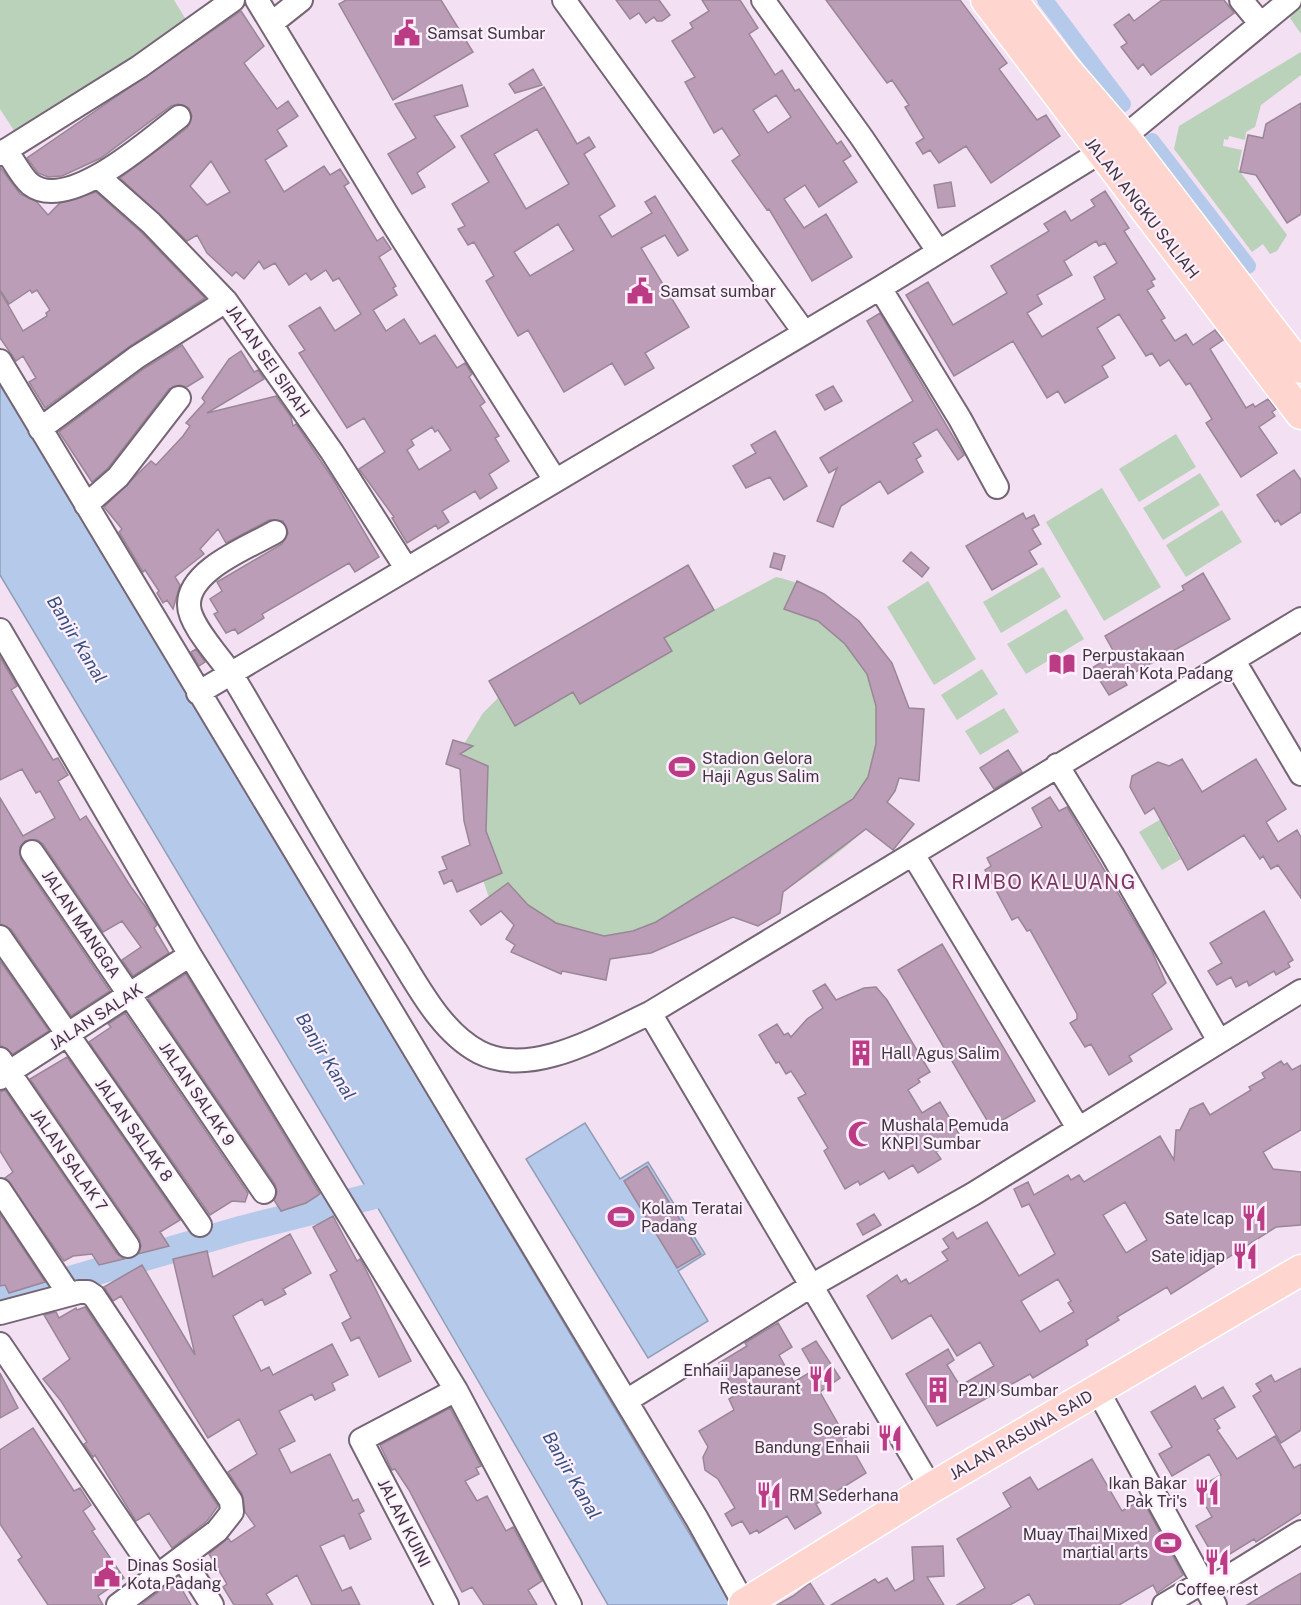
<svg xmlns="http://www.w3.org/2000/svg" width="1301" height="1605" font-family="'Public Sans',sans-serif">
	<rect width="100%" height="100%" fill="#f3e0f3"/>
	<!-- green -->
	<path fill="#bad1ba" d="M0,0H174L188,23L15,132L0,109Z
		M1301,0V34L1290,18Z
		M1301,52V75L1261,105L1255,127L1246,132L1245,140L1229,136L1228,140L1224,139L1223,146L1242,150L1238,169L1287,235L1277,251L1270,254L1263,244L1252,252L1174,149L1179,126Z
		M1176,434L1196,467L1139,502L1119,469Z
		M1200,473L1220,505L1163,540L1143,508Z
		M1102,488L1161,587L1104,621L1046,522Z
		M1222,510L1242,542L1186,577L1166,545Z
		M688,565L714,610L776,577C858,595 928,680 903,766C900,774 899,785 895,792C869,835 823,864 783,892L780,913L758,926L733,917L651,953L612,958L516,927L488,895L464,821L461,776L464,744L483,713L498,698L489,681Z
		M1043,567L1061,597L1001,633L983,602Z
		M928,581L976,659L934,685L887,607Z
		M1066,609L1084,639L1026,674L1007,644Z
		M982,669L998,694L957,720L941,695Z
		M1004,708L1019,732L980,755L965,731Z
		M1161,819L1171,835L1168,837L1181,859L1162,870L1139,832Z"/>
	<!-- water -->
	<path fill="#b5caeb" stroke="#919eb7" stroke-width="1.5" d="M0,378L732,1605H608L371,1196L0,575Z
		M585,1123L620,1179L648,1162L705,1254L678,1271L708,1321L648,1358L526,1159Z"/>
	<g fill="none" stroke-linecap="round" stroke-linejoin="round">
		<!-- canal -->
		<path stroke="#b5caeb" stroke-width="16" d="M1045,0L1123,104
			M1152,141L1248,266"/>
		<!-- river -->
		<path stroke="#b5caeb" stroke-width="27" d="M0,1300L242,1229L405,1188"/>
	</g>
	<!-- building -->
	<path fill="#bc9db7" stroke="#998696" stroke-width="1.5" fill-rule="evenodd" d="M346,0H441L473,52L393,100L339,4Z
		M616,0H659L670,15L662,21H657L654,17L646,23L639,13L630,19Z
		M702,0H740L758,28L749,34L775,75L782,70L795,91L799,89L837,144L841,141L851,156L843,161L857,182L819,207L805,185L784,199L804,228L826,214L852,257L812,281L769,209L767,210L732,161L740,155L722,128L714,133L685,82L695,77L672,41L693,28L690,23L709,11ZM776,95L791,117L768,133L753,110Z
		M826,0H960L1007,63L999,69L1037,120L1046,115L1060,136L991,183L966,146L939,163L930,150L923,154L916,143L924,138L905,107L909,105L892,80L887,83Z
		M1162,0H1224L1234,13L1151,75L1143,64L1138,69L1121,47L1127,43L1114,25L1129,14L1134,21Z
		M241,11L264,46L244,63L277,109L288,101L298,116L277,130L287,146L265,160L284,192L324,166L330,175L340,169L349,183L344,186L377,241L383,237L391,249L379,257L396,286L393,288L397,295L373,310L386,331L404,319L420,344L435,335L457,368L465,363L472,374L469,377L485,402L480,406L499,436L495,438L509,461L489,474L497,488L480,499L475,491L442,511L449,522L438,529L436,525L407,543L392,518L394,517L359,469L385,452L364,418L347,428L299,353L305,350L289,326L320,307L335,331L361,314L339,278L333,281L326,270L311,280L306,273L289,285L275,263L264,269L259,261L244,279L236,272L232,276L207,253L197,235L187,241L120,178L187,128L192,116L189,108L178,104L171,106L101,158L62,176L48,177L38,173L27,158ZM211,161L230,192L207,205L190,186ZM432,427L435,432L438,430L451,450L419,470L407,450L414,445L411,440Z
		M533,69L542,85L515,93L509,84Z
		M462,85L468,106L434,116L455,147L417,173L425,187L412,194L388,154L416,138L395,104Z
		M544,87L577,144L589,137L595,147L584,154L615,206L599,216L612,237L652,213L645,202L655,196L688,250L678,256L665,235L641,248L689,327L645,353L654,368L625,385L612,363L564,392L528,330L518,336L486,281L494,276L474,242L468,245L458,229L465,226L452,204L489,182L461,136ZM537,129L569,184L526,209L494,154ZM558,224L574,250L530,276L514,252Z
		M1301,103V214L1287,223L1256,175L1240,172L1248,135L1263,138L1266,124Z
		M0,167L20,194L36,201L48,215L60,203L96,192L142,233L205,298L130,346L45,408L29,382L36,378L23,356L16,361L0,338V291L23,331L47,316L46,313L50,310L37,290L32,293L30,290L9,304L0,290Z
		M951,182L955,206L938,208L934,185Z
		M1105,191L1129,228L1124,231L1155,279L1151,281L1154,286L1147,290L1165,318L1161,320L1175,341L1186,334L1193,345L1215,330L1223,340L1210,349L1246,408L1253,404L1255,407L1268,399L1276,409L1272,412L1275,416L1259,427L1277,453L1241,477L1206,423L1212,419L1190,383L1186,385L1169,360L1160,366L1152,353L1146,356L1119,314L1097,328L1115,358L1102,366L1108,377L1065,403L1058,391L1047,398L1013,341L954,376L906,295L928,282L953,325L1007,293L991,266L1049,231L1044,224L1065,211L1071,221L1095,206L1091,200ZM1096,241L1099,246L1105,243L1117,263L1094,277L1105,299L1042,337L1027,313L1042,304L1037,295L1072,275L1064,261Z
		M880,313L964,455L958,460L937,429L913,443L921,456L916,459L923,472L888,494L880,481L841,506L833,527L817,521L837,468L829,473L820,458L913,401L867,321Z
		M182,345L203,377L187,387L180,385L169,389L108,468L92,482L59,432L145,368Z
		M241,351L254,372L258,370L264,379L207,413L276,396L291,417L293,426L296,424L333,479L379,557L355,572L349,563L262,614L264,618L238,634L235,629L226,633L214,614L218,612L210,599L222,591L217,582L282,544L288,533L283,521L269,520L226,543L218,529L200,549L204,554L175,577L180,585L173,609L167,600L163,603L157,593L159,591L145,570L143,572L119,532L122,529L104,507L151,461L156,465L183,436L190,426L186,423L205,402L202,398L229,359Z
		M833,386L842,401L825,410L816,395Z
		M775,431L807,486L784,500L770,477L746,488L733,466L756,453L751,445Z
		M1294,470L1301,480V512L1281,525L1278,520L1275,522L1257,495Z
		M1023,513L1026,519L1034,515L1039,525L1032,529L1041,544L1029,551L1037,564L992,590L966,546Z
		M911,552L929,568L922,577L903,561Z
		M774,553L785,556L781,570L770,567Z
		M688,565L714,610L664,638L672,651L580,704L573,692L515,726L489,681Z
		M1203,573L1230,619L1123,679L1127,685L1109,695L1092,668L1115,654L1105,636L1184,590L1182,586Z
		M797,581L824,594L859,621L892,663L909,708L924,709L919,781L899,778L895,791L887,802L914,824L893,850L866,829L783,892L780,913L758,926L733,917L651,953L610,959L606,980L562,971L561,974L511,952L515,945L506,939L514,925L501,911L481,925L470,911L508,883L528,905L556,923L604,936L633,931L656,922L853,799L868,777L876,744V706L867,674L845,644L818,621L784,609Z
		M196,649L205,662L199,666L191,652Z
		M0,657L17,686L11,690L53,760L58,758L68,775L58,781L80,820L86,816L131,887L145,906L157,925L154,928L169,953L133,976L122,960L141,947L122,921L103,932L43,844L37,840L25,841L20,847L21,860L110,991L71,1016L11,929L0,924V798L23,836L55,818L40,791L36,793L22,769L0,780Z
		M453,740L473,746L460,754L488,766L486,831L502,873L457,892L452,880L444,884L439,872L447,869L442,857L470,845L464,821L460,769L446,764Z
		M1008,750L1022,772L994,789L980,768Z
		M1182,759L1202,792L1256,759L1286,809L1266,822L1278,842L1297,830L1301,837V898L1278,865L1271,869L1263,856L1260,859L1244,835L1188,870L1154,808L1145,814L1130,787L1132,776L1158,762L1169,766Z
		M1050,797L1059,811L1067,807L1151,949L1166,983L1152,994L1172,1029L1129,1056L1132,1061L1109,1075L1091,1044L1085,1047L1070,1023L1077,1019V1014L1030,930L1027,931L1018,917L1012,920L985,870L991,866L987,858L1042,827L1032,808Z
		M1264,911L1293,960L1288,963L1290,967L1276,975L1274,971L1249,986L1247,981L1236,987L1231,977L1217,985L1208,971L1222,963L1210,943Z
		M942,944L1035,1101L991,1127L898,970Z
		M0,961L49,1031L13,1054L0,1045Z
		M186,974L320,1194L306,1203L281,1211L274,1200L277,1192L275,1184L148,998Z
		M825,984L836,1000L864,988L876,987L887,1000L930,1072L918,1079L920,1082L908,1090L922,1113L940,1102L961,1137L936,1152L941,1159L918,1173L913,1165L889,1179L884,1171L860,1185L858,1181L845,1189L824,1151L828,1148L798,1098L806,1094L791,1071L786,1074L779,1062L776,1063L759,1035L777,1024L784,1035L788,1033L791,1037L807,1019L823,1008L813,991Z
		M125,1013L248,1193L245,1202L232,1201L210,1215L89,1042L111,1027L108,1024Z
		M67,1057L180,1220L160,1232L169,1246L138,1254L141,1246L139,1238L30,1079Z
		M1281,1061L1284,1065L1287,1063L1292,1070L1301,1065V1130L1263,1152L1273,1169L1301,1172V1225L1276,1227L1171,1294L1167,1287L1117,1317L1119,1320L1086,1340L1088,1345L1033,1378L1030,1374L937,1426L906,1374L948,1349L954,1360L947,1365L960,1386L994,1366L980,1342L957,1356L931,1315L892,1339L867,1296L897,1275L901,1282L906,1279L909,1284L948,1260L942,1252L949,1248L943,1239L953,1232L957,1239L987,1222L1019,1276L1055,1254L1029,1204L1022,1207L1014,1189L1028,1182L1034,1195L1068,1175L1071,1180L1079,1175L1084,1182L1160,1136L1174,1160L1176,1130H1180L1190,1109L1203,1103L1210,1115L1251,1090L1249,1087L1265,1078L1262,1073ZM1125,1202L1147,1240L1126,1253L1103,1215ZM1058,1279L1071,1301L1068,1303L1074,1312L1040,1332L1021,1301Z
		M5,1090L117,1254L124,1259L99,1265L92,1254L73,1256L64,1261L5,1178L13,1172L0,1151V1092Z
		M647,1166L701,1254L677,1268L624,1181Z
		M0,1214L45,1282L9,1293L5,1285L0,1286Z
		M874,1214L881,1225L863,1235L857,1224Z
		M333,1216L357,1261L360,1259L364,1266L411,1361L379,1377L359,1337L351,1341L342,1323L351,1318L330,1275L337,1271L313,1227Z
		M290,1234L311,1273L283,1289L286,1294L265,1305L262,1299L233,1316L261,1371L269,1367L273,1375L332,1344L348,1375L332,1383L335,1390L315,1400L312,1394L279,1411L295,1441L279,1449L291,1473L330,1454L353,1501L358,1499L364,1511L359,1514L371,1539L350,1549L344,1535L320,1546L342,1591L351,1587L360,1605H312L297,1575L266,1594L273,1605H234L223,1587L227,1584L209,1554L228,1538L231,1542L255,1526L245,1512L242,1494L228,1472L257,1454L239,1419L208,1438L121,1296L113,1301L104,1287L142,1265L195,1355L173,1259L207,1251L213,1277Z
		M85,1307L218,1506L207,1521L172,1548L149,1513L136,1521L95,1455L93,1457L84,1444L87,1442L61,1401L43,1379L70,1359L44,1315L56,1312L59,1318L76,1308L77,1310Z
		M778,1323L792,1347L779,1355L794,1382L814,1370L802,1349L816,1341L840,1378L820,1392L866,1473L816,1504L821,1513L795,1529L787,1516L759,1533L757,1530L750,1534L742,1521L732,1526L725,1514L735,1508L718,1479L705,1470L703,1457L708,1447L699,1431L734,1410L729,1399L737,1394L719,1363L747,1346L745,1343Z
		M1301,1368V1430L1281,1443L1253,1396L1261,1391L1256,1384L1271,1375L1275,1382Z
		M0,1373L18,1408L0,1418Z
		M1195,1386L1202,1399L1223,1387L1235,1407L1214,1419L1220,1428L1217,1430L1237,1459L1275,1436L1294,1468L1301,1464V1513L1256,1542L1254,1539L1217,1562L1196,1526L1212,1517L1196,1489L1221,1475L1209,1454L1172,1476L1159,1454L1172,1447L1151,1412Z
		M450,1408L481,1466L476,1468L479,1474L465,1481L477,1501L487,1496L506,1531L513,1527L542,1581L528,1590L537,1605H484L472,1587L462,1592L409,1490L395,1469L392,1470L380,1445Z
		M33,1428L74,1491L80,1488L91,1505L83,1511L95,1529L92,1531L124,1578L98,1596L103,1605H48L18,1560L22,1557L0,1524V1450Z
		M1092,1459L1122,1511L1142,1499L1183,1575L1157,1593L1153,1585L1119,1605H1035L1029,1594L1010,1605H957L985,1588L957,1539L1011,1507L1003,1493L1030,1477L1038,1490Z
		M943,1546L944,1576L927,1577L944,1605H831L875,1579L878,1583L887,1578L895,1591L914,1580L912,1547Z
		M1301,1573V1605H1247L1277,1587Z
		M176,1579L191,1605H141L165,1587Z
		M810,1583L824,1605H777L793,1596Z"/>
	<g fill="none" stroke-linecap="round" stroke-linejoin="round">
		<!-- minor casing -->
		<g stroke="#756575" stroke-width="26">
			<path id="minor" d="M257,0L388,216L555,480
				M564,0L804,332
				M763,0L862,138L938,251
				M1241,0L1260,23
				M272,23L301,0
				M6,150C13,160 21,176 30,184C68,214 150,139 179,117
				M0,154L139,67L233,0
				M100,178L151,223L226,301L332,452L406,568
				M880,288L960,419L997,487
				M0,361L697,1519L744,1604
				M40,429L137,357L226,301
				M86,505L118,477L179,398
				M275,532C249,547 188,570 189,605C189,625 220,657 231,674C241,689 250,706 259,721C304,798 348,876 396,951C418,986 441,1032 479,1052C531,1079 603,1035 650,1013L1301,619
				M0,630L190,955L456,1390L570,1605
				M1234,661L1301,774
				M198,693L880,288L1099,153L1124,137L1290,0
				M1057,765L1112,854L1219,1041
				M32,852L264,1192
				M914,856L1078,1128
				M0,937L200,1225
				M650,1013L931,1488
				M0,1059L128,1246
				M0,1078L190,955
				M0,1190L69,1294
				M0,1313L79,1292H88L94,1296L231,1501L232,1512L217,1531L157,1576L0,1344
				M1098,1391L1215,1605
				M626,1401L811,1286L973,1194L1301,991
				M183,1559L212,1605
				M1207,1590L1301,1532
				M118,1605L157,1576
				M447,1605L361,1440L456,1390
				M1164,1605L1203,1582"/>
		</g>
		<!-- major casing -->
		<g stroke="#fff" stroke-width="33">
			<path id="major" d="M986,0L1301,414
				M1012,0L1063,66L1124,137L1301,368
				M744,1604L931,1488L1301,1270"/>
		</g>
		<!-- minor -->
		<use href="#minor" stroke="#fff" stroke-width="22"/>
		<!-- major -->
		<use href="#major" stroke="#ffd5cf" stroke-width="30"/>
	</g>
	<!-- icons -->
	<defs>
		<g id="civic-bare" transform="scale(2.07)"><path d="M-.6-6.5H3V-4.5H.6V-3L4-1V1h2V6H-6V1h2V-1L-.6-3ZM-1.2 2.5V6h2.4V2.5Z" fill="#bb3b85" stroke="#feeffe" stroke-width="2.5" paint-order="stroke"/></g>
		<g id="library-bare" transform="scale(2.07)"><path d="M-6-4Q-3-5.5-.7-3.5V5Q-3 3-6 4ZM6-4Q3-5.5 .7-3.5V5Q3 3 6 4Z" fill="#bb3b85" stroke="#feeffe" stroke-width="2.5" paint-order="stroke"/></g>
		<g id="stadium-bare" transform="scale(2.07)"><path d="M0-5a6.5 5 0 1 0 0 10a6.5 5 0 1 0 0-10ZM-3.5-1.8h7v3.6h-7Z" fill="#bb3b85" stroke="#feeffe" stroke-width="2.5" paint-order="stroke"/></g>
		<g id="building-bare" transform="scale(2.07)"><path d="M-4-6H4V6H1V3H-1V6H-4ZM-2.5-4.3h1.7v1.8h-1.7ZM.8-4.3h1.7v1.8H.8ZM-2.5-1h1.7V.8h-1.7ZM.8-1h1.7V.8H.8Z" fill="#bb3b85" stroke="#feeffe" stroke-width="2.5" paint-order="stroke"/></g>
		<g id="mosque-bare" transform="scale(2.07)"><path d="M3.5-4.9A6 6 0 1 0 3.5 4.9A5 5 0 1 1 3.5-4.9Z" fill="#bb3b85" stroke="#feeffe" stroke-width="2.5" paint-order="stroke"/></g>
		<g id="restaurant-bare" transform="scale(2.07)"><path d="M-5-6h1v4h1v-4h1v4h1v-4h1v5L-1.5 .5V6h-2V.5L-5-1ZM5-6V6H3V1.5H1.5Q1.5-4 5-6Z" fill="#bb3b85" stroke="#feeffe" stroke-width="2.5" paint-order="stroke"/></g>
	</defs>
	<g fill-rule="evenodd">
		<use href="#civic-bare" x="407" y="33"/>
		<use href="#civic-bare" x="640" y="291"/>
		<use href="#library-bare" x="1062" y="664"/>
		<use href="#stadium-bare" x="682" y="767"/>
		<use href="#building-bare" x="861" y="1053"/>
		<use href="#mosque-bare" x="861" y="1134"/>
		<use href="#stadium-bare" x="621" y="1217"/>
		<use href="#restaurant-bare" x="1254" y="1218"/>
		<use href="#restaurant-bare" x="1245" y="1256"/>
		<use href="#restaurant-bare" x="821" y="1379"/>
		<use href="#building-bare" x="938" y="1390"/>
		<use href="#restaurant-bare" x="890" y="1438"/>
		<use href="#restaurant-bare" x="1207" y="1492"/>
		<use href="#restaurant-bare" x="769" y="1495"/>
		<use href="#stadium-bare" x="1168" y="1543"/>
		<use href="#restaurant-bare" x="1217" y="1562"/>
		<use href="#civic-bare" x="107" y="1574"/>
	</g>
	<g text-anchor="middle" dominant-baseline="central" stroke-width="4.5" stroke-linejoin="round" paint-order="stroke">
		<!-- poi labels -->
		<g font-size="16" fill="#3e363e" stroke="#feeffe" text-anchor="start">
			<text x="427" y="33">Samsat Sumbar</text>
			<text x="660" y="291">Samsat sumbar</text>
			<text x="1082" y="655">Perpustakaan<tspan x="1082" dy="18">Daerah Kota Padang</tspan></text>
			<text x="702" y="758">Stadion Gelora<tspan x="702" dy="18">Haji Agus Salim</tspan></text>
			<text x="881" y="1053">Hall Agus Salim</text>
			<text x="881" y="1125">Mushala Pemuda<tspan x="881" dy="18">KNPI Sumbar</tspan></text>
			<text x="641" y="1208">Kolam Teratai<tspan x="641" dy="18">Padang</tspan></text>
			<text x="1234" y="1218" text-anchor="end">Sate Icap</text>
			<text x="1225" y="1256" text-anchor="end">Sate idjap</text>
			<text x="801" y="1370" text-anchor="end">Enhaii Japanese<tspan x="801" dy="18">Restaurant</tspan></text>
			<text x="958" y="1390">P2JN Sumbar</text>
			<text x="870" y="1429" text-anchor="end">Soerabi<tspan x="870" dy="18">Bandung Enhaii</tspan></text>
			<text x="1187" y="1483" text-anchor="end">Ikan Bakar<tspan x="1187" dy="18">Pak Tri's</tspan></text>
			<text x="789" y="1495">RM Sederhana</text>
			<text x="1148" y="1534" text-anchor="end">Muay Thai Mixed<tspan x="1148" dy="18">martial arts</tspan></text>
			<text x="127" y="1565">Dinas Sosial<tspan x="127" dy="18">Kota Padang</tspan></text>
			<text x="1217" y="1589" text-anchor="middle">Coffee rest</text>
		</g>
		<!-- street labels -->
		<g font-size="16" fill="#3e363e" stroke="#feeffe">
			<text transform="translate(1142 208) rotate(52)">JALAN ANGKU SALIAH</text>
			<text transform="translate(268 361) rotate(55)">JALAN SEI SIRAH</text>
			<text transform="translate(81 924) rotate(56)">JALAN MANGGA</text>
			<text transform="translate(96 1017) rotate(-33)">JALAN SALAK</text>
			<text transform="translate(197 1094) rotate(56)">JALAN SALAK 9</text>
			<text transform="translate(134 1130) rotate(55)">JALAN SALAK 8</text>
			<text transform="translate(69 1160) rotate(55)">JALAN SALAK 7</text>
			<text transform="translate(1021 1435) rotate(-30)">JALAN RASUNA SAID</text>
			<text transform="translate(404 1523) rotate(63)">JALAN KUINI</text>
		</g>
		<!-- water labels -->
		<g font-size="18" font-style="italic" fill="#34517d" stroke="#feeffe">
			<text transform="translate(77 639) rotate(59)">Banjir Kanal</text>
			<text transform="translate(326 1056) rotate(59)">Banjir Kanal</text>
			<text transform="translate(572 1475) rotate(60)">Banjir Kanal</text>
		</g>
		<!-- quarter labels -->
		<g font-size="20" letter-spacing="1.5" fill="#79385b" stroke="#feeffe">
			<text x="1044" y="882">RIMBO KALUANG</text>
		</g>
	</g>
</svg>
